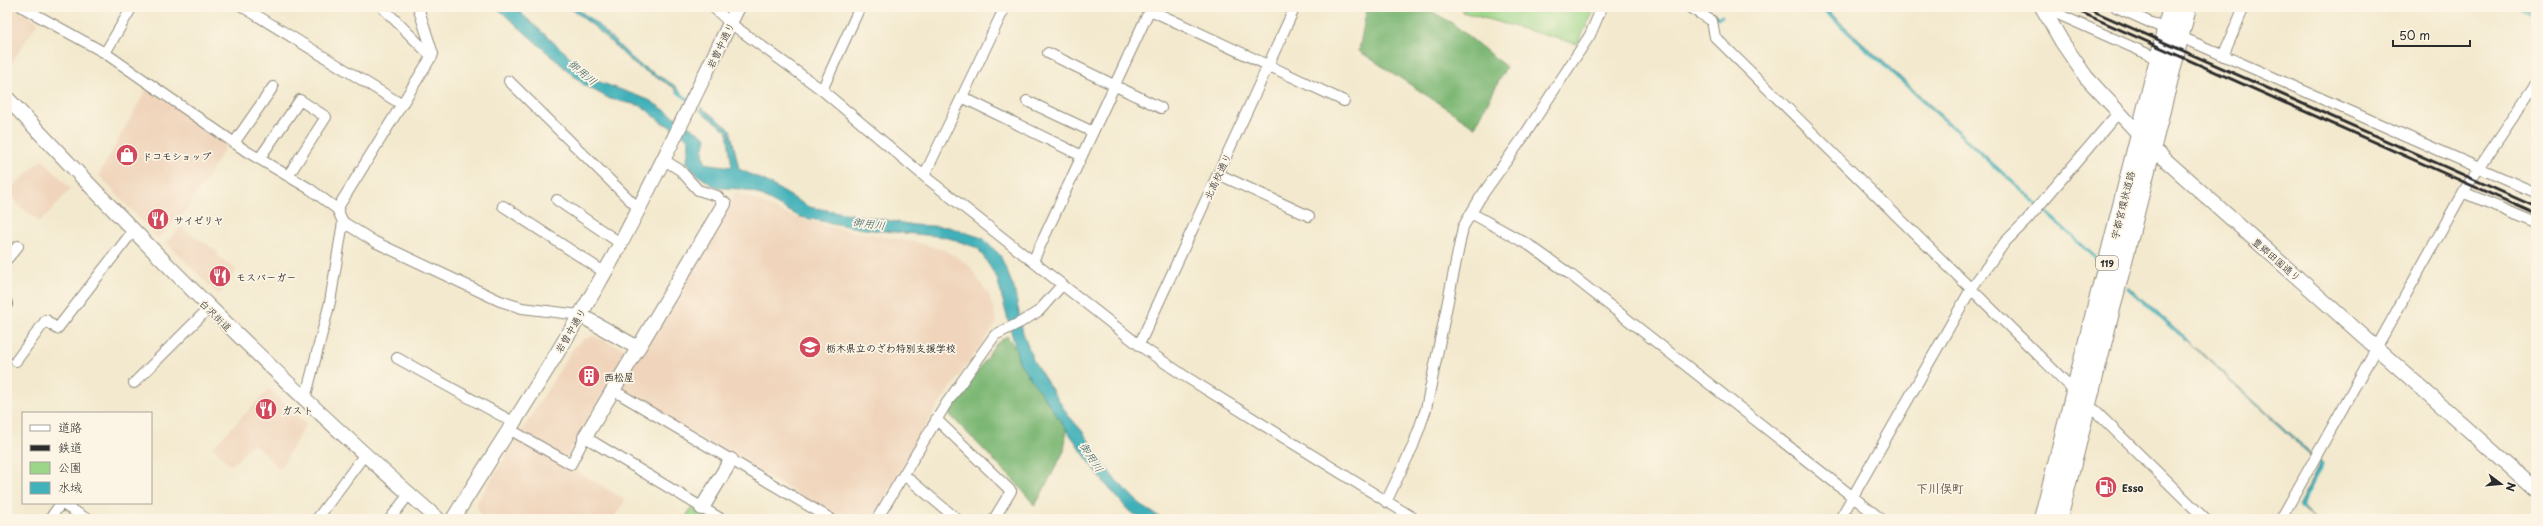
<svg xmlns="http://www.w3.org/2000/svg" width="2543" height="526" font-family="'Playpen Sans','Klee One',sans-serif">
	<rect width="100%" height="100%" fill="#fcf5e5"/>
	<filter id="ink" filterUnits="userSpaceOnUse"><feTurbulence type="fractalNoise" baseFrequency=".025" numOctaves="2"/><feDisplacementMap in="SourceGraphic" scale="8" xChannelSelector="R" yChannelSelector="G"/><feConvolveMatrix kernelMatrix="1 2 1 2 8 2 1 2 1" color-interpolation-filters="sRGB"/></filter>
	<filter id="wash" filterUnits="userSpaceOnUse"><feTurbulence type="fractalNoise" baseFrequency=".012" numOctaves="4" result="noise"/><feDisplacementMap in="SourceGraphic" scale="16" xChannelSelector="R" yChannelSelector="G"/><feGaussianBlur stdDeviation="0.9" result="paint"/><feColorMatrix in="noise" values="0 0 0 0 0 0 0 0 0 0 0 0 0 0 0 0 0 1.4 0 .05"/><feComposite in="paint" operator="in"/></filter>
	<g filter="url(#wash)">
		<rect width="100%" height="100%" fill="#f3e9ce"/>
		<!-- built -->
		<path fill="#f0d5bc" d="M7,7H11L38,22L7,70Z
			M147,88L228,143L188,209L157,238L99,175Z
			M42,159L71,189L40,222L18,205L8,192Z
			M736,192L788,215L831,227L919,243L944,250L968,264L989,295L997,323L935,410L872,519H841L615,388Z
			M181,227L215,250L219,257L237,270L219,295L166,242Z
			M593,336L625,349V356L563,462L625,500L613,519H480L477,503L574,347L582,340Z
			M269,389L306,424L280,469L253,443L231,466L213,447Z"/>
		<!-- green -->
		<path fill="#9cd689" stroke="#64805a" d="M1463,7H1596L1577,44L1462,12Z
			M691,508L709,519H685Z"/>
		<!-- forest -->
		<path fill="#7db775" stroke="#547150" d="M1367,7H1424L1452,23L1506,67L1475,127L1359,51Z
			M1007,336L1067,428L1064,451L1035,506L1019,486L949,414L996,344Z"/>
		<!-- water -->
		<path fill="#41b1ba" stroke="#366e72" d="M496,7H514L597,81L649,100L706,137L703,152L705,163L732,167L727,131L700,111L701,107L730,129L739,169L765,181L809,207L914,225L949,227L982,238L1000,255L1014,288L1023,333L1033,360L1068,415L1083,432L1112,476L1142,506L1163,519H1141L1129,511L1102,480L1019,362L997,278L978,248L946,237L863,229L800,217L756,193L741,189L721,188L712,185L694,172L687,162L689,141L681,132L661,122L642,106L610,99L584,85Z
			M569,7H575L597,24L637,63L674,85L681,93L680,95L673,87L635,65L596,28Z
			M1821,7H1824L2097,259Z
			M2128,286L2323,464L2300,505L2315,519L2298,506L2320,464Z"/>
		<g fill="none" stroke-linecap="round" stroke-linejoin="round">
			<!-- stream -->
			<path stroke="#41b1ba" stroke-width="3" d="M1701,7L1719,18L1722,16
				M1820,7L2097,259
				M2522,7L2536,15
				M678,92L689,100
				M2128,288L2185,340
				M2301,508L2300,507L2322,465L2320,463"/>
		</g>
	</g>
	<g filter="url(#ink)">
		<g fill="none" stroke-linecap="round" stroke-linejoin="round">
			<!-- street casing -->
			<g stroke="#8f8a7c" stroke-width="12">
				<path id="street" d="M22,7L105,53L246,151L310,189L337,209L343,222L375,242L500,301L522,308L580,315
					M243,7L401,104
					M382,7L432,57
					M713,7L730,23L822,90L924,176L1139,345L1183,375L1415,519
					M1144,7L1344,101
					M1689,7L1712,21L1715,37L2205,519
					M2042,7L2159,59
					M2116,7L2167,30
					M2532,7L2536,9
					M2179,36L2536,193
					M105,53L132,7
					M1048,53L1161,108
					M2223,56L2244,7
					M509,81L639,209
					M822,90L860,7
					M962,97L1082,156
					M1027,101L1093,132
					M234,143L273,87
					M259,159L300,100L326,117L288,176
					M664,160L680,170L698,190L717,196L724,204
					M1218,174L1309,216
					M924,176L1005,7
					M2463,192L2536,223
					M557,200L620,243
					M503,206L604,272
					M337,209L433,54L418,7
					M1471,213L1529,245L1571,275L1881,519
					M7,259L18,246
					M1033,261L1151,7
					M7,303V305
					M1139,345L1295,7
					M397,358L513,422
					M16,361L46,320L57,329L133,231
					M134,383L209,308
					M613,390L831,519
					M305,399L330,302L343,222
					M936,419L1011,491L994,519
					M509,429L571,464L585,437L721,519
					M904,475L957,519
					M1386,502L1413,446L1426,409L1463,227L1480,198L1524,136L1590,35L1602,7
					M50,519L61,503L87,519
					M317,519L365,454
					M390,519L409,494
					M877,519L946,404L995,335L1021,322L1039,311L1062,285
					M1840,519L1971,289L2005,242L2026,221L2118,113
					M2281,519L2463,192L2536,83"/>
			</g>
			<!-- secondary casing -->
			<g stroke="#8f8a7c" stroke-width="16">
				<path id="secondary" d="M2042,7L2062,42L2086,77L2152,148L2536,490
					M7,98C145,245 285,387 438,519
					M580,315L638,348
					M585,437L724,204
					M702,508L731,460
					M453,519C507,432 564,346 614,256C658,174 697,90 738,7"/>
			</g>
			<!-- highway casing -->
			<g stroke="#8f8a7c" stroke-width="20">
				<path id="highway" d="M2043,519L2172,7
					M2058,519L2187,7"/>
			</g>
			<!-- street -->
			<use href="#street" stroke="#fff" stroke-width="10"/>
			<!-- secondary -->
			<use href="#secondary" stroke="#fff" stroke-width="14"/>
			<!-- highway -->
			<use href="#highway" stroke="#fff" stroke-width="18"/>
			<!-- rail -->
			<path stroke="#2b2b2b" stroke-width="3" d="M2069,7L2536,214
				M2084,7L2536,207"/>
		</g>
	</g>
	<!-- icons -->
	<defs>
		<g id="shop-disc" transform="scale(1.15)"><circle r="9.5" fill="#d1495b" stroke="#fcf5e5"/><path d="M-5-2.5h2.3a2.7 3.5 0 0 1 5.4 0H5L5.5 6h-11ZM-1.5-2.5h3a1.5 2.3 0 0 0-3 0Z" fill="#fff"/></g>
		<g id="restaurant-disc" transform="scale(1.15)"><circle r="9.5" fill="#d1495b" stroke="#fcf5e5"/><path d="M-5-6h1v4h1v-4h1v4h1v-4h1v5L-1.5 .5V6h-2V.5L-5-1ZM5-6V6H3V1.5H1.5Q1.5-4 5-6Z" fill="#fff"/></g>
		<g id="school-disc" transform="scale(1.15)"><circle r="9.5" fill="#d1495b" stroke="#fcf5e5"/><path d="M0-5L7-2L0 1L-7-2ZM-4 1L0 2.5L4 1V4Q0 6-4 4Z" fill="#fff"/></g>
		<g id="building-disc" transform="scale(1.15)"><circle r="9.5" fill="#d1495b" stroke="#fcf5e5"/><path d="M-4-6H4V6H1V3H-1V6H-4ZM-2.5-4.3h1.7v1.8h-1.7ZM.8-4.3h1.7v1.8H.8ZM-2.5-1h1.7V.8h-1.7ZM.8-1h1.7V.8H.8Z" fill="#fff"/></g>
		<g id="fuel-disc" transform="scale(1.15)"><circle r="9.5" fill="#d1495b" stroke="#fcf5e5"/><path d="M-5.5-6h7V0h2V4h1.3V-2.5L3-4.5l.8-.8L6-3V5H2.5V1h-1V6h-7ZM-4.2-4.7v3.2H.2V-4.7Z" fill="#fff"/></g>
	</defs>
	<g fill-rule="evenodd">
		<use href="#shop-disc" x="127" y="155"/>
		<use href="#restaurant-disc" x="158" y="219"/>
		<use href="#restaurant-disc" x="220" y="276"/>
		<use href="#school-disc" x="810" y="347"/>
		<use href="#building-disc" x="589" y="376"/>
		<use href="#restaurant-disc" x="266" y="409"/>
		<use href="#fuel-disc" x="2106" y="487"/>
	</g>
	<g text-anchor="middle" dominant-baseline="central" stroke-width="3.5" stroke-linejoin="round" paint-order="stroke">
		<!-- shield labels -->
		<rect fill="#fcf5e5" stroke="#6a6863" stroke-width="1" x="2096" y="256" width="22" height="14" rx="3"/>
		<g font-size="9" font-weight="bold" fill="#2b2b2b">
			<text x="2107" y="263">119</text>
		</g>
		<!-- street labels -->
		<g font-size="10" fill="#2b2b2b" stroke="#fcf5e5">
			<text transform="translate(720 45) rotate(-64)">岩曽中通り</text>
			<text transform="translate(1217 176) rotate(-65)">北高校通り</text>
			<text transform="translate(2122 205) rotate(-76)">宇都宮環状道路</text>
			<text transform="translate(2277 259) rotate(41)">豊郷田園通り</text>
			<text transform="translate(216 315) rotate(44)">白沢街道</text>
			<text transform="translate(570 330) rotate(-59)">岩曽中通り</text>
		</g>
		<!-- poi labels -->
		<g font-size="10" font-weight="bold" fill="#2b2b2b" stroke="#fcf5e5" text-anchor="start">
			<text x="142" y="155">ドコモショップ</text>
			<text x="174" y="219">サイゼリヤ</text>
			<text x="236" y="276">モスバーガー</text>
			<text x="826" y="347">栃木県立のざわ特別支援学校</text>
			<text x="604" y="376">西松屋</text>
			<text x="282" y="409">ガスト</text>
			<text x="2122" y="487">Esso</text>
		</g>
		<!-- water labels -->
		<g font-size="11" font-style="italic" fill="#335a5d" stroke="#fcf5e5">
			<text transform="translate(583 72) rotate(40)">御用川</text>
			<text transform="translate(869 223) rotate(8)">御用川</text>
			<text transform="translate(1092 457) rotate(57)">御用川</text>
		</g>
		<!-- quarter labels -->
		<g font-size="12" font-weight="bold" fill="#66524a" stroke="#fcf5e5">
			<text x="1940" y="488">下川俣町</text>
		</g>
	</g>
	<!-- margin -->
	<rect width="2543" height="526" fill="none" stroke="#fcf5e5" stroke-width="24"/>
	<!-- legend -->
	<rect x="22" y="412" width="130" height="92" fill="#fcf5e5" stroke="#a8a49b"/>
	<rect x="30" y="425" width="20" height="6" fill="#ffffff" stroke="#a8a49b"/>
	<text x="58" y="432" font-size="12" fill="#2b2b2b">道路</text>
	<rect x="30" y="445" width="20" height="6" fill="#2b2b2b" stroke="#a8a49b"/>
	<text x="58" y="452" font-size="12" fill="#2b2b2b">鉄道</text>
	<rect x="30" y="462" width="20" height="12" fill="#9cd689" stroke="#a8a49b"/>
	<text x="58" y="472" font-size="12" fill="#2b2b2b">公園</text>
	<rect x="30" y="482" width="20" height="12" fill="#41b1ba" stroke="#a8a49b"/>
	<text x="58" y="492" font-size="12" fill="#2b2b2b">水域</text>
	<!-- north arrow -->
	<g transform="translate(2501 484) rotate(106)" stroke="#fcf5e5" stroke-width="3" paint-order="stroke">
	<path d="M0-3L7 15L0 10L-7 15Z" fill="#2b2b2b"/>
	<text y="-6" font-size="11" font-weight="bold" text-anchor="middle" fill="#2b2b2b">N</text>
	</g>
	<!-- scale -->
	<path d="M2393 40v6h77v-6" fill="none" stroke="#2b2b2b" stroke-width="2"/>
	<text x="2399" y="40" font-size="12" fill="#2b2b2b" stroke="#fcf5e5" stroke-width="3" paint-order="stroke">50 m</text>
</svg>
